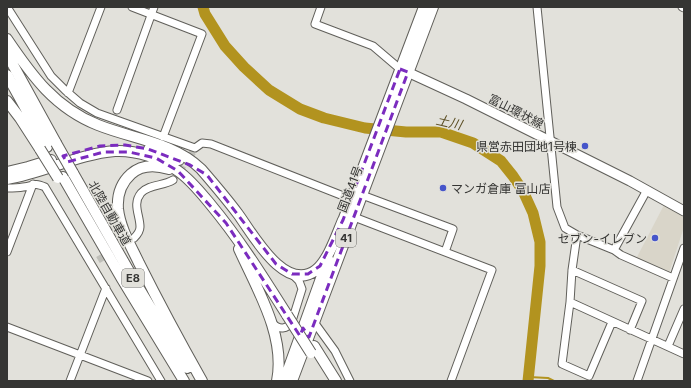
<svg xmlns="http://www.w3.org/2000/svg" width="691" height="388" font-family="Inter,'Noto Sans JP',sans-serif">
	<rect width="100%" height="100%" fill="#e2e1db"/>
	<!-- built -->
	<path fill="#d9d5c9" d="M664,205L684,217V227L669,273L636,259Z"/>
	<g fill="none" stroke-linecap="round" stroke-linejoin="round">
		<!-- stream -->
		<path stroke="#b2931f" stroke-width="2" d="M529,377L548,378L554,381"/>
		<!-- river -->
		<path stroke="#b2931f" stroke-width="11" d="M203,7L205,14L225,46L244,67L269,90L300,109L324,118L365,128L406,132H441L473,143L501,161L513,176L523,191L533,213L540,242V266L528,381"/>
		<!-- minor-tunnel -->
		<path stroke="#bfbfb9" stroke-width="7" stroke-dasharray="7 3.5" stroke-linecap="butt" d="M173,180L193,152
			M98,260L132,240"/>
		<!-- minor casing -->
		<g stroke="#605f5a" stroke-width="9">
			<path id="minor" d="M7,7L51,76L65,90L80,103L97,113L195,148L202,143L211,144L351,199
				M132,7L202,34L163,137
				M321,7L315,24L373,46L400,69
				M537,7L557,207L565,228L577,235L572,270L570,302L684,354
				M682,7L684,8
				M68,93L101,7
				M117,110L154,7
				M7,188C12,188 18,188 23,187C35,186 32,182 45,187L161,381
				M362,195L453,229L445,252
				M354,217L492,270L451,381
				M577,235L614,250L647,190
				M134,238C137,235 140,232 140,227C140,215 132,204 141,193C149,184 164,186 173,180
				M614,250L621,255L673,278
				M7,252L33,184
				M572,270L642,301L630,330
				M570,302L562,364L589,376L612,322
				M314,322L335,351L350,381
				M272,323C279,330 287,330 292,321L302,289L299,281L292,274
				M7,327L148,381
				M668,346L684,309
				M70,381L106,288
				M637,381L684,248"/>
		</g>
		<!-- major casing -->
		<g stroke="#605f5a" stroke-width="11">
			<path id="major" d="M403,70L466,99L630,181L684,211"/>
		</g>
		<!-- highway casing -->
		<g stroke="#605f5a" stroke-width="12">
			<path id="highway" d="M7,39C32,76 55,108 98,125C133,139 173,142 201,169C214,184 226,198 238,214C252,233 285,294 316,270C328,261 337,234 343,220
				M7,54L56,143
				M7,75L47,147
				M7,101L20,118L40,149
				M149,149L179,160
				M169,169C156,165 142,164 131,174C121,183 117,196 118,209C120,228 131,246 139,263C159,303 180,342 202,381
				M7,172L28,167L51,160
				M73,173L134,280L187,368
				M63,177L122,279L184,381
				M7,179C44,173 78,154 115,151C137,150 160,158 178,171C191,180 201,193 211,205C240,240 263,277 287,315
				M341,226L424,7
				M239,249C257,289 286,336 277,381
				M314,346L336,381
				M284,381L328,259
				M292,381L433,7"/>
		</g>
		<!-- minor -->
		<use href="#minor" stroke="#fff" stroke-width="7"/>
		<!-- major -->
		<use href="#major" stroke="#fff" stroke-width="9"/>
		<!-- highway -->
		<use href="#highway" stroke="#fff" stroke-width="10"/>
		<!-- highway-bridge casing -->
		<g stroke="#605f5a" stroke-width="12" stroke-linecap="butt">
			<path id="highway-bridge" d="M56,143L73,173
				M40,149L58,178
				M287,315L311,353"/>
		</g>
		<!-- highway-bridge -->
		<use href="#highway-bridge" stroke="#fff" stroke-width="10"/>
	</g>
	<!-- marked area -->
	<path fill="none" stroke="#7b2cbf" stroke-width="3" stroke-dasharray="8 5" stroke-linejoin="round" d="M400,69L408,72L309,337L303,328L300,336L226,223L178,171L156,158L129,152H104L67,162L63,156L100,146L125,145L148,149L190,165L207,175L276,264L292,274H308L320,266L343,220Z"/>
	<!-- markers -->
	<g fill="#4655ca" stroke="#e2e1db" stroke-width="1.5">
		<circle cx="585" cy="146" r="4"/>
		<circle cx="443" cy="188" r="4"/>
		<circle cx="655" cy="238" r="4"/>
	</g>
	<g text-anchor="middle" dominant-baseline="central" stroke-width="3" stroke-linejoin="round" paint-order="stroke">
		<!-- shield labels -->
		<g fill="#e2e1db" stroke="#696965" stroke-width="1">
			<rect x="336" y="229" width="20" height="18" rx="3"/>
			<rect x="122" y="269" width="22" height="18" rx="3"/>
		</g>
		<g font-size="11" font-weight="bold" fill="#353533">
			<text x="346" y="238">41</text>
			<text x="133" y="278">E8</text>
		</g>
		<!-- street labels -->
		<g font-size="12" fill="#353533" stroke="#e2e1db">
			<text transform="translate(516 111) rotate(27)">富山環状線</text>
			<text transform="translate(350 189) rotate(-69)">国道41号</text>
			<text transform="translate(110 213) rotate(60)">北陸自動車道</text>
		</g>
		<!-- poi labels -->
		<g font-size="12" fill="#353533" stroke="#e2e1db" text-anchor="end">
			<text x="577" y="146">県営赤田団地1号棟</text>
			<text x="451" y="188" text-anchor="start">マンガ倉庫 富山店</text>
			<text x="647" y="238">セブン-イレブン</text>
		</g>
		<!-- water labels -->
		<g font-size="13" font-style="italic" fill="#5a4d22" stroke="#e2e1db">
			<text transform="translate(449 122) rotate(13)">土川</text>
		</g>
	</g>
	<!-- border -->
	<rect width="691" height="388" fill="none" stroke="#353533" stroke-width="16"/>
</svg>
